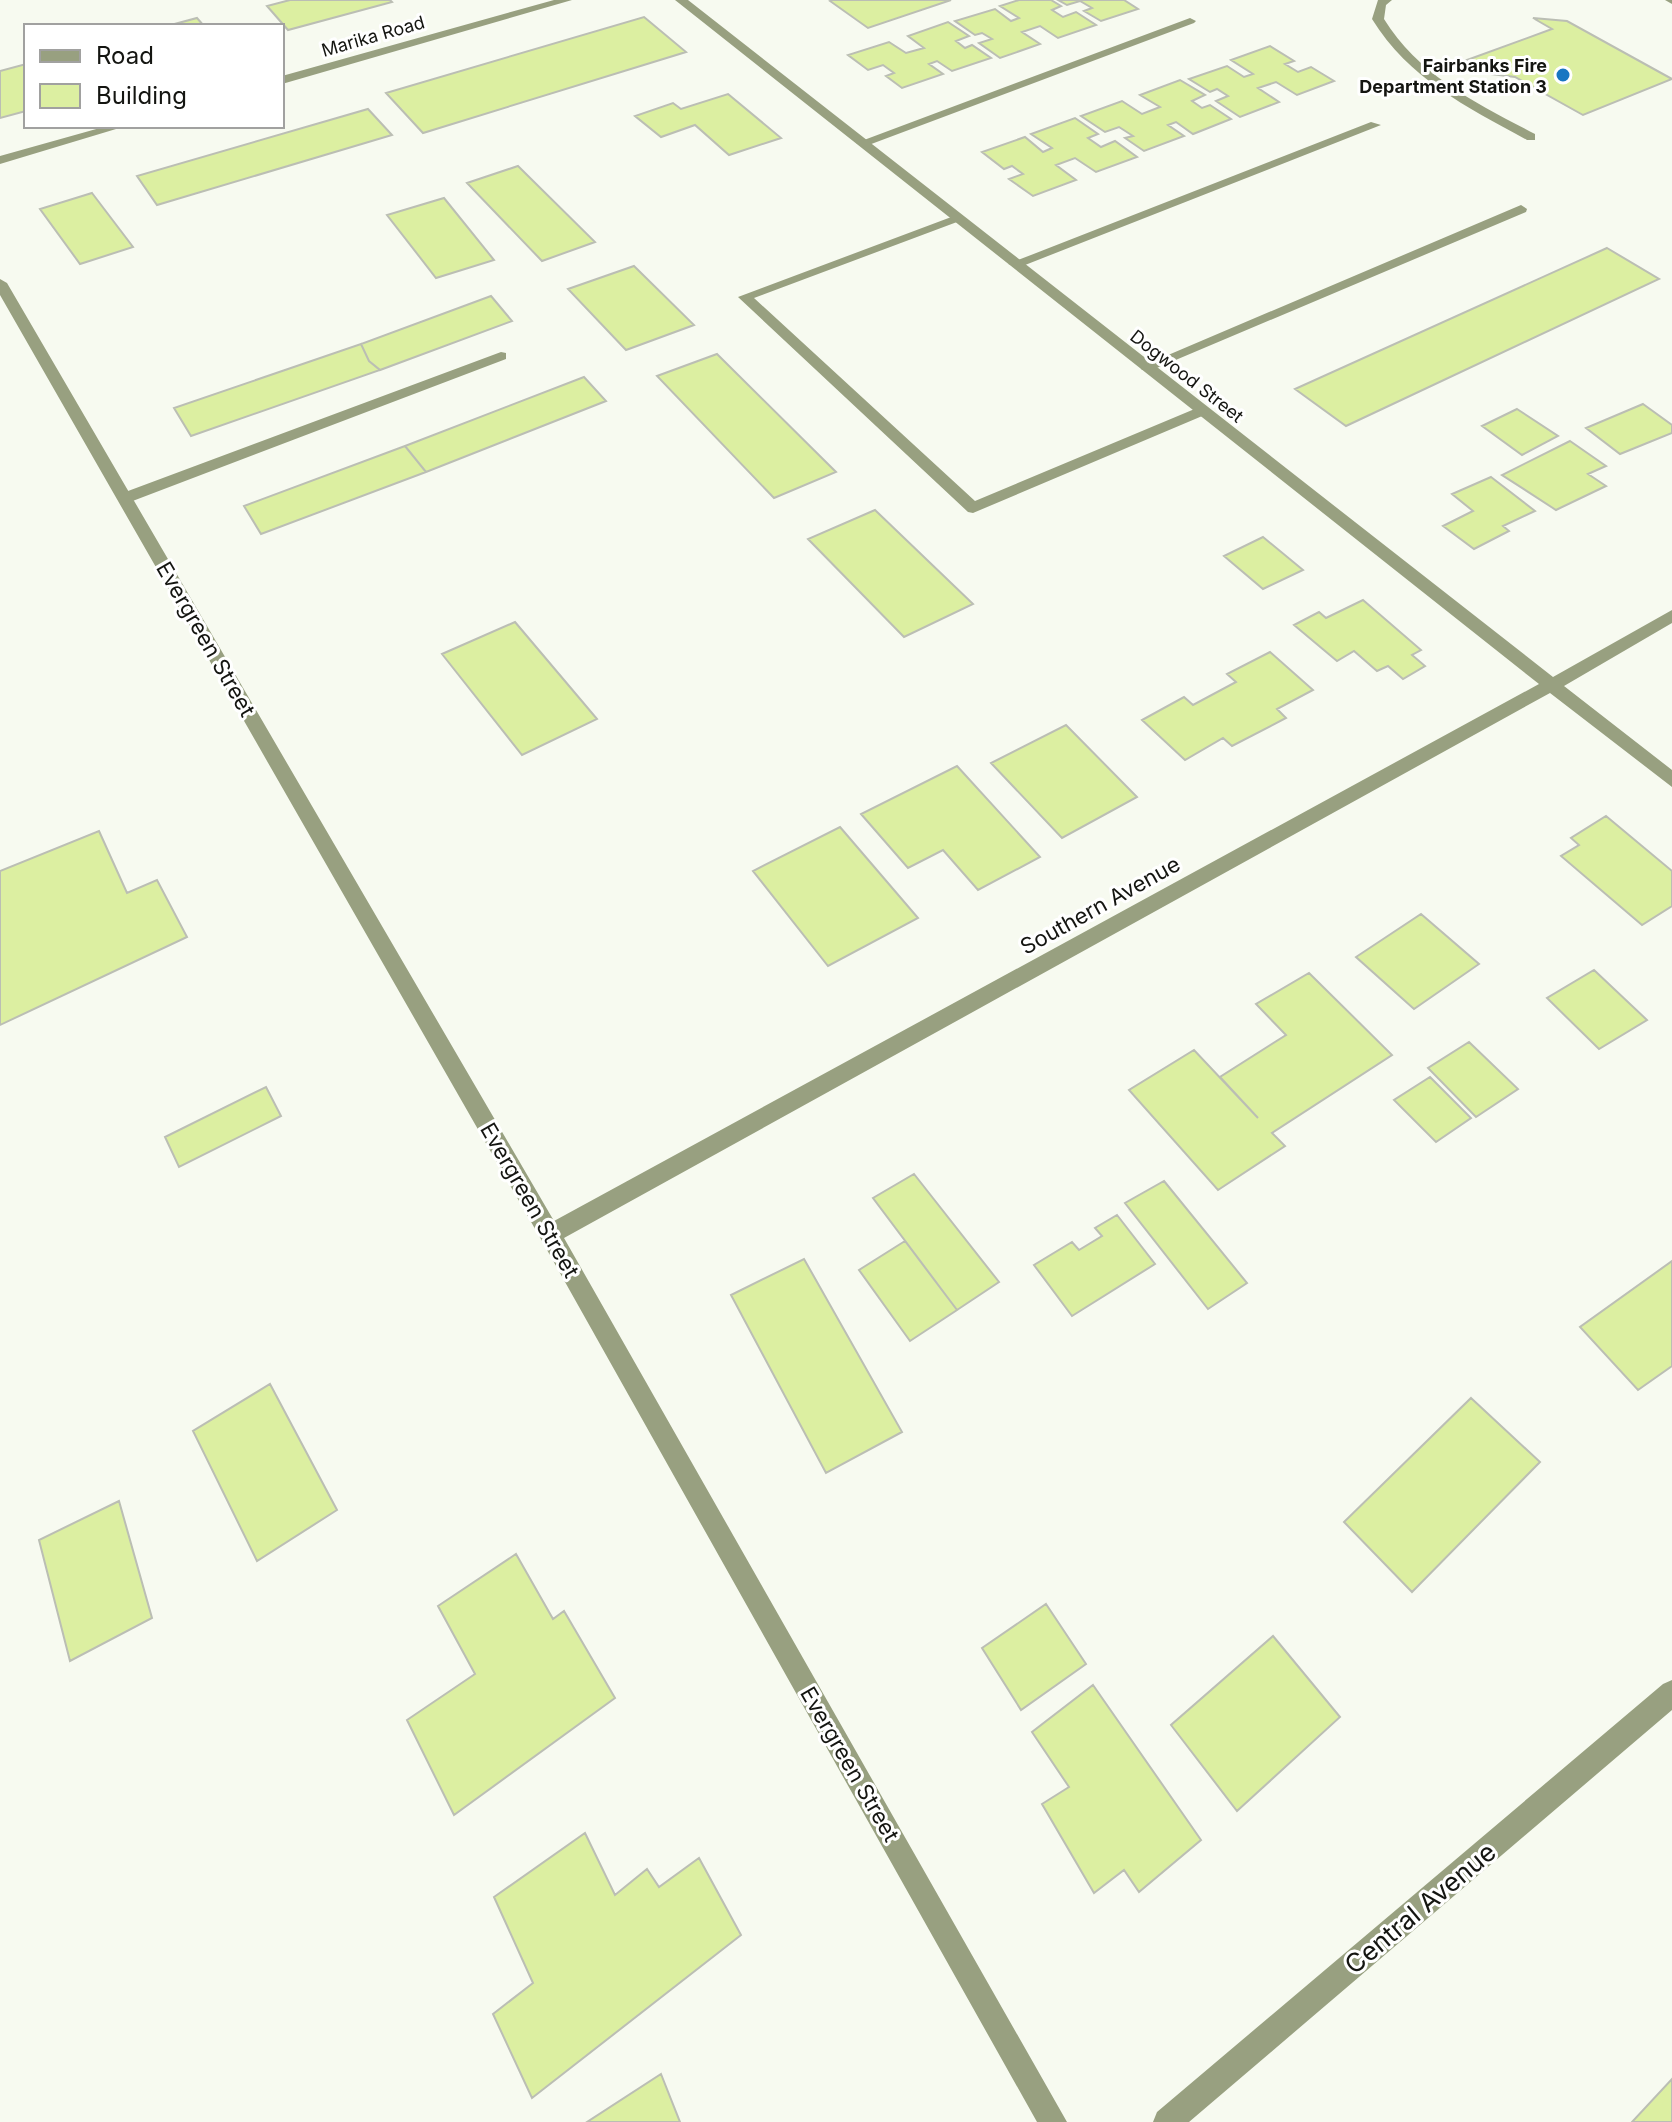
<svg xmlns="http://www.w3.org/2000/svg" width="1672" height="2122" font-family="Inter,sans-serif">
	<rect width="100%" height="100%" fill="#f7faf0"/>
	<!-- building -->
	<path fill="#dcefa1" stroke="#bbbeb4" stroke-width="2" d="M290,0H390L392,2L288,30L267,6Z
		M832,0H951L868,28L830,1Z
		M1019,0H1051L1061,6L1052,10L1063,17L1076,12L1096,25L1058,38L1040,26L1022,32L1040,44L1000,58L979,43L992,39L982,33L975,35L955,21L995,9L1011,21L1019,18L1000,6Z
		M1058,0H1124L1138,9L1101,21L1084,11L1092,8L1080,1L1067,5Z
		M644,17L686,52L423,133L386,93Z
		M197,18L204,26H167Z
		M1533,18L1567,21L1672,79L1583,115L1515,77L1491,74L1467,60L1552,29Z
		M948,22L969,36L956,41L965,48L972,45L991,58L952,71L937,61L929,64L943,74L902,88L886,76L894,73L883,65L868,70L848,55L889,42L906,53L924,48L908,36Z
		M1270,46L1294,61L1285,64L1298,72L1311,67L1334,81L1297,95L1276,82L1258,88L1279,102L1240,117L1216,101L1228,96L1217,89L1210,92L1189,79L1227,66L1244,77L1253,74L1231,60Z
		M26,64V111L0,118V71Z
		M1180,80L1205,95L1192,101L1202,108L1210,105L1231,119L1193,134L1176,122L1168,125L1184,136L1144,151L1125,138L1133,136L1119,127L1105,132L1081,116L1122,101L1142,114L1160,107L1140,95Z
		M728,94L781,138L729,155L695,125L661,137L635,116L673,103L681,109Z
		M368,109L392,135L157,205L137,176Z
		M1075,118L1098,134L1088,138L1101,147L1115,141L1137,157L1096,172L1075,158L1056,165L1076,180L1033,196L1009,179L1023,174L1012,166L1004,169L982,152L1025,137L1043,152L1052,148L1031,134Z
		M518,166L595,242L542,261L467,183Z
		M92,193L133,247L80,264L40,209Z
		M444,198L494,260L436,278L387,215Z
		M1607,248L1659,279L1346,426L1295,389Z
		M634,266L694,325L626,350L568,289Z
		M491,296L512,321L380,370L369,361L361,344Z
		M361,344L369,361L380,370L191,436L174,408Z
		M717,354L836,472L774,498L657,376Z
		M584,377L606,401L426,472L405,446Z
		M1643,404L1672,425V433L1620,454L1586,428Z
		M1517,409L1558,436L1522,455L1482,426Z
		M1570,441L1606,466L1588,474L1606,486L1556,510L1502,475Z
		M405,446L426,472L261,534L244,506Z
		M1491,477L1535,511L1503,526L1509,531L1474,549L1443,526L1473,511L1452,494Z
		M875,510L973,604L904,637L808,539Z
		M1263,537L1303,570L1263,589L1224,556Z
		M1363,600L1421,650L1412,655L1425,666L1403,679L1388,666L1377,671L1354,651L1337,661L1294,625L1319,612L1326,618Z
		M515,622L597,719L522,755L442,654Z
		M1270,652L1313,690L1277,709L1286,718L1232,746L1223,738L1185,760L1142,720L1184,697L1193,705L1236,682L1227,674Z
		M1066,725L1137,797L1062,838L991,763Z
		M957,766L1040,857L978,890L943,850L908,868L861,814Z
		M1606,816L1672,871V906L1642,925L1561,856L1579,845L1571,838Z
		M840,827L918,918L828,966L753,871Z
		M99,831L127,893L157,880L187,937L0,1025V871Z
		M1421,914L1479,964L1414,1009L1356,957Z
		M1594,970L1647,1020L1599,1049L1547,998Z
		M1309,973L1392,1055L1272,1133L1285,1146L1218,1190L1129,1090L1194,1050L1258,1118L1220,1077L1286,1035L1256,1004Z
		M1469,1042L1518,1089L1476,1117L1428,1068Z
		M1430,1077L1471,1118L1436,1142L1394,1100Z
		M266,1087L281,1116L179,1167L165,1137Z
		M914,1174L999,1282L957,1310L873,1198Z
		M1164,1181L1247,1283L1208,1309L1125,1203Z
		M1117,1215L1155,1264L1072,1316L1034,1265L1072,1242L1079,1250L1102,1236L1095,1228Z
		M905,1241L957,1310L910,1341L859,1270Z
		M804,1259L902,1432L826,1473L731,1295Z
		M1672,1261V1366L1638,1390L1580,1327Z
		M270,1384L337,1510L257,1561L193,1431Z
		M1471,1398L1540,1462L1412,1592L1344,1522Z
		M119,1501L152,1618L70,1661L39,1540Z
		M516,1554L553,1619L564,1611L615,1698L454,1815L407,1720L475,1674L438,1606Z
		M1046,1604L1086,1664L1021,1710L982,1648Z
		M1273,1636L1340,1717L1237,1811L1171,1725Z
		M1093,1685L1201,1840L1139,1892L1124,1870L1094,1893L1042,1804L1069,1787L1032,1732Z
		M585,1833L615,1895L647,1869L659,1887L699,1858L741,1935L532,2098L493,2014L533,1983L494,1897Z
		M661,2074L680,2122H587Z
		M1672,2079V2122H1632Z"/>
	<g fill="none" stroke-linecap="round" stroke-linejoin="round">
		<!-- service -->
		<path fill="#98a080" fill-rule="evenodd" d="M1378,0H1392L1386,5L1384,19C1419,76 1478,104 1535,134V140H1527C1467,107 1409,79 1372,19Z
			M1190,18L1196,21L1194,23L866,146L856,143Z
			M1371,122L1381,125L1020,267L1008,264Z
			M1521,205L1527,209L1526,212L1152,370H1142L1140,367Z
			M954,216L965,219L754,298L975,501L1197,408H1207V414L973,513L968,512L738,297Z
			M501,352L506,353V359L130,502L125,503L117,498L120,494Z"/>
		<!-- minor -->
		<path fill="#98a080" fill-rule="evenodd" d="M554,0H572L282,84V76Z
			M675,0H688L1553,677L1672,610V623L1564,686L1672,770V787L1550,693L564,1238L1067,2122H1037L542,1241L0,295V279L7,283L554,1221L1539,684Z
			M107,126H126L0,164V156Z
			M1672,1680V1710L1189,2122H1153L1157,2112L1663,1684Z"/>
		<!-- tertiary -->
		<path fill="#98a080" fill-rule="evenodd" d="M1665,0H1672V4Z"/>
	</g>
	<!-- markers -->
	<circle fill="#1876c2" stroke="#fff" stroke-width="3" cx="1563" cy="75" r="8"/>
	<g text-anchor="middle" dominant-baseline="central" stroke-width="6" stroke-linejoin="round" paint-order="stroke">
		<!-- far-street labels -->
		<g font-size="18" fill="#141511" stroke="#fff">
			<text transform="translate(373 36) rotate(-16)">Marika Road</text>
			<text transform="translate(1187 376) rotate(38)">Dogwood Street</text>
		</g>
		<!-- far-poi labels -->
		<g font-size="18" font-weight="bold" fill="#141511" stroke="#fff" text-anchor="end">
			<text x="1547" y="65">Fairbanks Fire<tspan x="1547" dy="21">Department Station 3</tspan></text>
		</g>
		<!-- street labels -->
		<g font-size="22" fill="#141511" stroke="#fff">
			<text transform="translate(206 639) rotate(60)">Evergreen Street</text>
			<text transform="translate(1100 905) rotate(-29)">Southern Avenue</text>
			<text transform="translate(530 1200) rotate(60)">Evergreen Street</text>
			<text transform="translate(850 1764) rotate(60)">Evergreen Street</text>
		</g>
		<!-- near-street labels -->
		<g font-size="26" fill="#141511" stroke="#fff">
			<text transform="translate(1420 1908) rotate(-40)">Central Avenue</text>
		</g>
	</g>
	<!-- legend -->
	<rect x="24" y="24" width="260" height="104" fill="#ffffff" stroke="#a1a1a0" stroke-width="2"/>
	<rect x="40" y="50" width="40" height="12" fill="#98a080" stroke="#a1a1a0" stroke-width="2"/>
	<text x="96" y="64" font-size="24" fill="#141511">Road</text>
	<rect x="40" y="84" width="40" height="24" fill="#dcefa1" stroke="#a1a1a0" stroke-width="2"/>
	<text x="96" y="104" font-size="24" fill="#141511">Building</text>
</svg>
